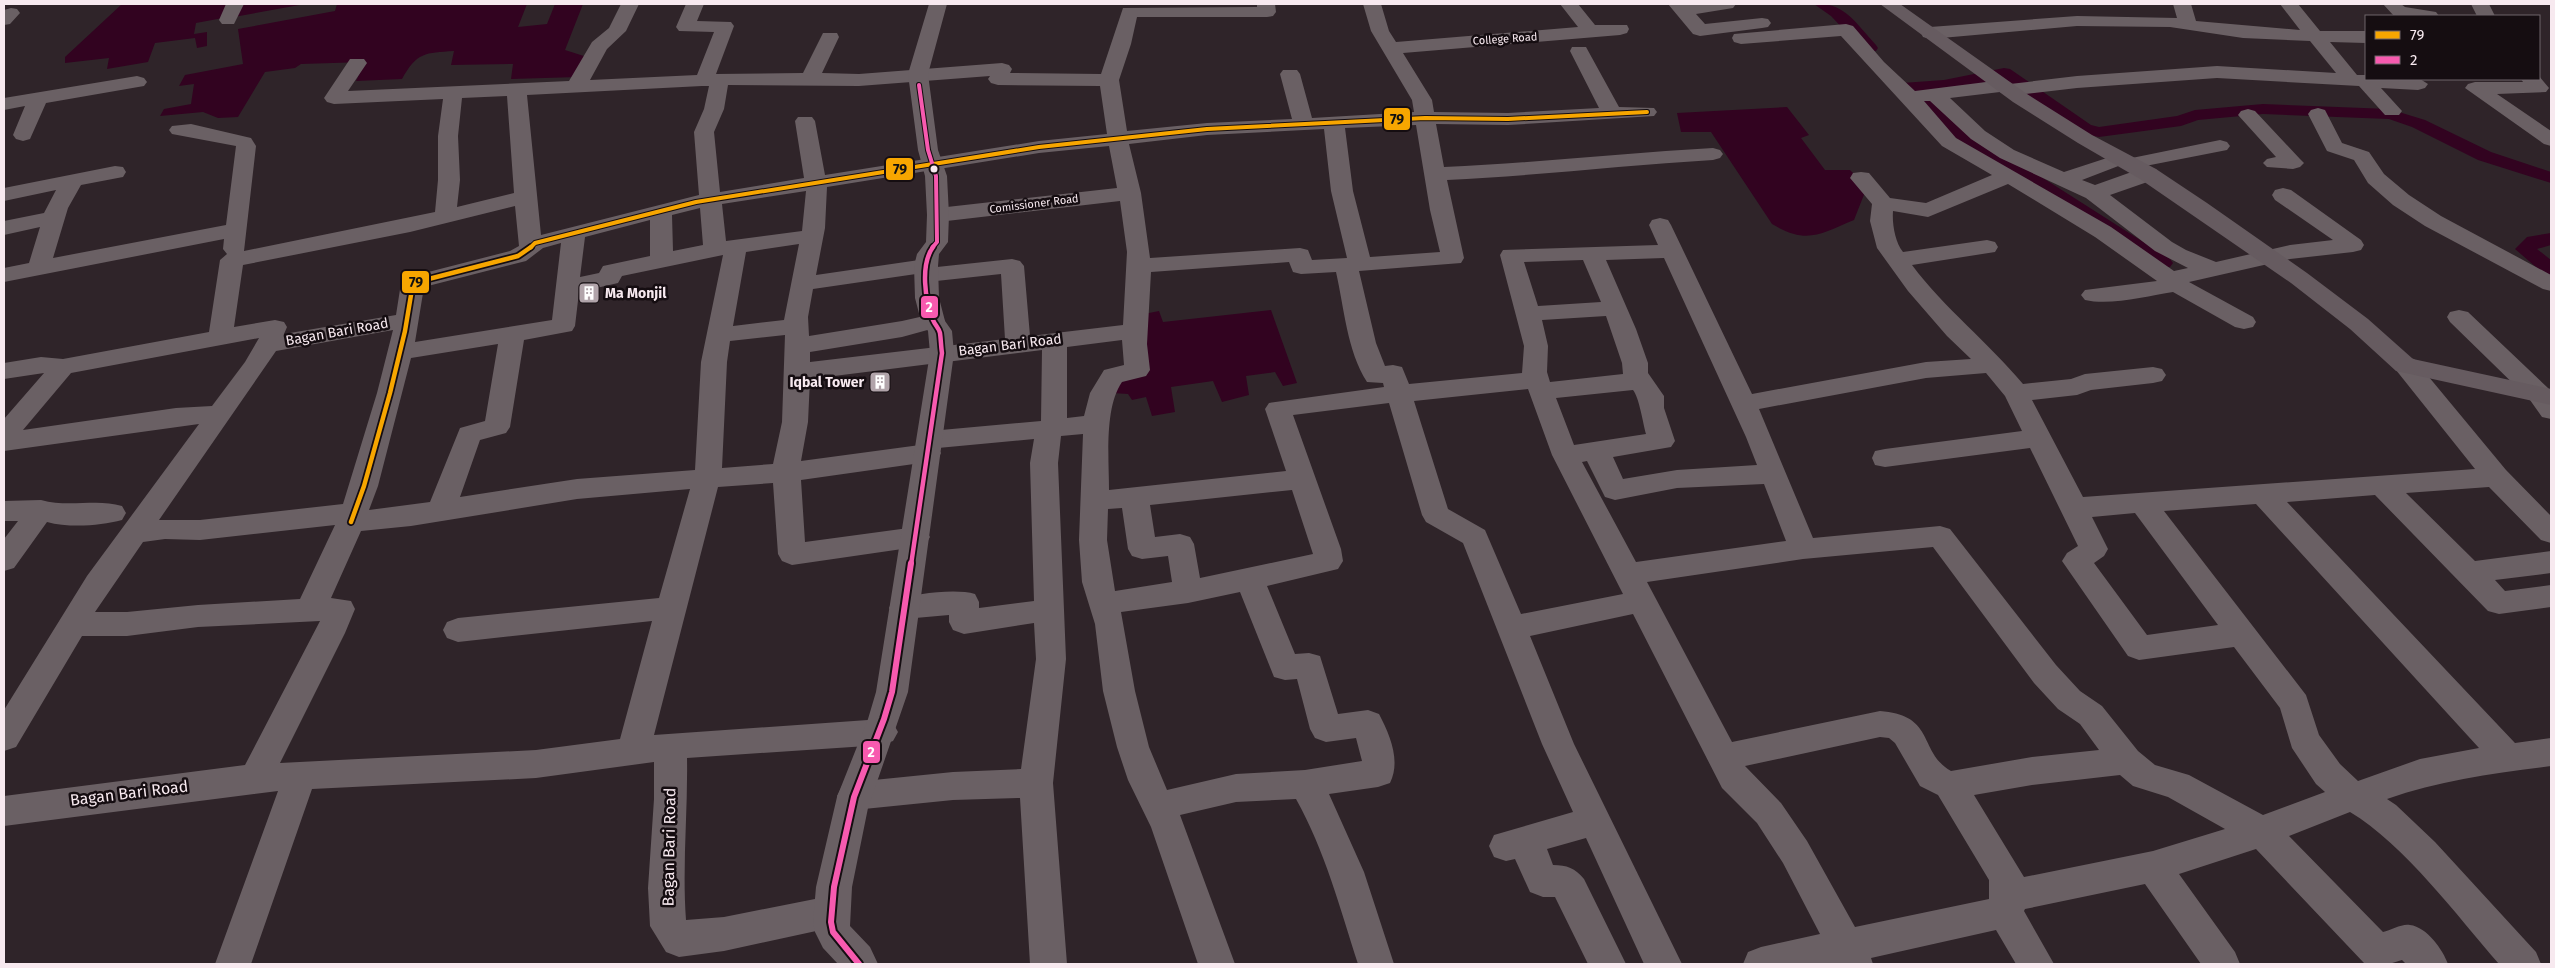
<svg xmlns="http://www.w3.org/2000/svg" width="2555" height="968" font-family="'Fira Sans',sans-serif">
	<rect width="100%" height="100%" fill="#2f2429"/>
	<!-- water -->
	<path fill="#320320" d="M122,4H230L223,18L196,23L194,34L207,32V46L197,48L195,38L155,43L148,62L107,69L109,58L65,63V57Z
		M241,4H305L234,17Z
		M337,4H527L518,27L547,24L555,4H583L565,50L587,57L578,77L511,79L513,64L451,65L454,51C425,53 417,52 402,79L356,81L365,62L301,64L295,68L265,72L238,117L218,118L203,112L160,116L164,109L191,104L194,84L179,86L185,75L243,64L238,29L335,11Z
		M1787,107L1809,135L1801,138L1825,170H1850L1867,187L1854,220C1820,234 1807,245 1772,224L1711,132H1681L1677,113Z
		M1271,310L1297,383L1283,386L1275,372L1246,376L1249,395L1222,402L1213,381L1171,387L1175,412L1152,416L1146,397L1132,400L1128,394L1112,393L1121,378L1144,314L1159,311L1163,322Z"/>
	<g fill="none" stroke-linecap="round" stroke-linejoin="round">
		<!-- canal -->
		<path fill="#320320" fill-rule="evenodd" d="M1814,4C1845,2 1856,24 1876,45L1878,48L1876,51H1864L1831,16Z
			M2004,68L2010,69L2091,125L2099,127L2177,116L2195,110L2263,104L2389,109L2425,120L2491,152L2551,172V183L2478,160L2412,127L2389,119L2263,114L2198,120L2181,126L2099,137L2079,133L2001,79C1970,84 1933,98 1902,91L1900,87L1902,83L1944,80Z
			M1924,98L1930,99L1972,139L2029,169L2170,259L2173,263L2170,267H2156L2017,177L1960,147L1918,107L1915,103L1918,99Z
			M2551,233V245L2537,249L2551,260V276L2544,274L2515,249L2527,237Z"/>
		<!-- minor -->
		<path fill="#6a6064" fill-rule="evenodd" d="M226,4H244L234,24H222L219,20Z
			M621,4H639L626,31L607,49L590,80L697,75L714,32L679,31L676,27L686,4H704L697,21L731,22L734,26L716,74L803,73L823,33H837L839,37L822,73L859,74L1002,63L1009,65L1012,69L1010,73L1101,74L1123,8L1257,7V4H1275L1276,12L1273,16L1267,17H1137L1131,44L1119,80L1127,131L1207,123L1292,119L1280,74L1283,70H1297L1300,74L1312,118L1414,112L1412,100L1371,31L1363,4H1381L1389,31L1396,42L1578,27L1560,4H1578L1595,25H1627L1629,29L1627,33L1620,35L1403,53L1432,100L1434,112L1508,113L1599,108L1570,51L1572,47H1586L1619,107L1654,108L1657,112L1654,116L1508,125L1436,124L1444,167C1534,163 1623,153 1713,148L1720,150L1723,154L1720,158L1713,160C1624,165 1536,176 1447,180L1464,258L1461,263L1359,271L1376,343L1385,366L1393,365L1402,367L1409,384L1522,373L1524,346L1500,255L1503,250L1658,245L1649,225L1652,220L1660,218L1668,220L1671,225L1752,394L1926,362L1971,359L1947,336L1908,291L1877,248L1870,221L1872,204L1850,178L1853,173L1861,172L1869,173L1890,198L1926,203L1992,175L1942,146L1841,36L1741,44L1734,42L1732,38L1734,34L1846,24L1853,26L1884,62L1915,91L2002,80L2010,84L2077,76L2217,66L2336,73L2310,41L2243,38L2170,27L2077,26L1930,39L1923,37L1921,33L1923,29L1930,27L2077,16L2177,18L2173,4H2191L2196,21L2300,30L2280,4H2298L2320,31H2366V43L2330,42L2357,75H2366V79H2420L2428,84L2425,88L2418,90L2381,88L2402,111L2399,115H2385L2359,86L2217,78L2077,88L2008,96L2000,92L1950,98L1985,131L2014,150L2064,172L2113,156L2122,160L2220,140L2227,142L2230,146L2227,150L2130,169L2121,165L2082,180L2095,185L2140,169L2148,168L2156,169L2159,174L2156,179L2110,195L2172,242L2186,250L2216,262L2290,245L2333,240L2275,200L2272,195L2275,190L2283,188L2291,190L2361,240L2364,245L2361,250L2353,252L2290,259L2189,282L2253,317L2256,322L2253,327L2244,329L2235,327L2173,292C2148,296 2110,306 2085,300L2081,295L2085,290L2157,281L2095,237L2008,184L1928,217L1893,211C1892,224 1895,242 1903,252L1987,240L1995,242L1998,247L1995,252L1912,265C1945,309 1988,342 2023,384L2071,379L2085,374L2153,367L2162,369L2166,375L2162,381L2153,383L2091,390L2077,395L2032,400L2083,497L2475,469L2392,365L2396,359L2405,357L2414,359L2506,470L2551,516V543L2541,540L2489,487L2406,493L2475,561L2551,551V573L2495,580L2505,591L2551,585V607L2499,614L2488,611L2375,495L2287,502L2515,743L2551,738V766C2495,773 2440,780 2387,799L2396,805L2435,842L2536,952L2541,964H2499C2457,916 2405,845 2350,812L2289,836L2383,932C2391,930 2403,923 2410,925C2427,927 2443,950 2448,964H2406L2402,960L2389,964L2364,963L2256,849L2179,874L2235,952L2240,964H2201L2145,884L2025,909L2024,911L2054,964H2016L1996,930L1871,958L1873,964H1743L1748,952L1761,947L1820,934L1783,863L1757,823L1722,788L1633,614L1530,636L1574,744L1682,964H1644L1586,838L1547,849L1553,865C1567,865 1575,868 1584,879L1626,964H1588L1555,897H1543L1530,892L1515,859L1506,861L1494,857L1489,846L1494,835L1573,812L1542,744L1463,543L1426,522L1422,515L1389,403L1293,415L1341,549L1343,561L1338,569L1267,586L1295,654L1309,653L1320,656L1338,714L1368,710L1379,714C1390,735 1401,761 1390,783L1378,787L1329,794L1364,872L1394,964H1358C1340,908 1325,851 1296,799L1236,802L1180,815L1235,964H1198L1151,827L1128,780L1117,747L1103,691L1095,624L1082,582L1079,540L1083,434L1061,436L1058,463L1066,659L1053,783L1067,964H1030L1020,798L953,800L854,810L842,806L837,796L842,786L854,782L953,772L1021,769L1036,659L1034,623L964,634L953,630L949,622V615L904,619L893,616L889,608L893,600C914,594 955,588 975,594L979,602V608L1034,601L1030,463L1034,439L938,448L941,453L938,459L928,462L801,480L805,542L916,527L926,530L930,537L926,544L916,547L792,565L782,561L778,554L773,483L718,487L654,735L882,719L893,723L898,732L893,741L882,745L687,758C688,812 682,866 686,920L724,917L830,896L843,900L848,912L843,924L830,928L724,951L679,957L666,952L650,926L648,888L654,799V762L536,778L312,789L251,964H215L278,791L4,826V796L245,765L320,621L198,627L127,636H82L16,747L4,751V710L87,576L199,424L4,451V419L44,373L4,379V363L41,357L63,359L209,332L220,260L227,254L223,249L224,239L4,282V268L29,263L40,227L4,235V221L44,213L56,190L4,201V188L115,166L123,167L126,172L123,177L81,185L68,208L53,258L226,225L236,146L172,134L169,130L172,126L191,124L251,138L256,146L244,251L435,212L438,180V136L443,99L334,104L327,102L324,98L350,59H364L367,63L348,91L569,81L592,42L609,28ZM990,76L988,79L991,83L998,85L1100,86L1107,134L1039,141L825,175L815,121L812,117H798L795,121L804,178L720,192L714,132L724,109L728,85L859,86ZM702,86H709L704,109L694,132L699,195L541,235L527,95ZM507,96L514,193L457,207L460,180L458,136L462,98ZM1924,101H1930L1971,139L2000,158L2086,198L2155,251L2188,268L2174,271L2111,227L1956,138ZM1416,125L1430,210L1440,252L1370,257L1353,191L1345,128ZM1324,129L1331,191L1347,258L1312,260L1308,250L1300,248L1150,258L1141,193L1129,144L1207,135ZM1109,146L1117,188L938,208L930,210L927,215L930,220L938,222L1120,201L1127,252L1123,325L1030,336L1024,266L1020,261L1012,259L937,267L934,261L926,259L816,275L825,228L827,187L1039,153ZM806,191L802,231L726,241L722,204ZM515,206L519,246L510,251L405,278L401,283L396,315L284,334L287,327L284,322L275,320L234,327L243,265L410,232ZM700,208L703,245L673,251L672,215ZM650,220V256L603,266L599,273L580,277L585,237ZM561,243L552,320L415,342L424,287L526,261L543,248ZM799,244L784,320L733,326L746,252ZM723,255L701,362L695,470L577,479L460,497L480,440L506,433L510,427L524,340L572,331L575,326L579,292L618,283L622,276ZM1664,258L1746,437L1757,465L1677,470L1623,479L1613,457L1671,447L1675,441L1664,408V396L1648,373V363L1636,329L1606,260ZM1583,260L1601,302L1538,306L1524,262ZM1289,262L1293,272L1301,274L1336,272C1344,307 1347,351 1367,382L1383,383L1384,387L1269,403L1265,409L1286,471L1109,490C1109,459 1104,408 1122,382L1146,376L1150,370L1147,344L1151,272ZM916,274L919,280L927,282L1001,274L1005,339L810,362V352L902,337L942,326L945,321L942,316L933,314L902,321L809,336L808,317L813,289ZM1606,316L1622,363L1623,374L1550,382L1547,372L1548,346L1542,320ZM393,330L377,393L343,504L200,520H159L276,351ZM785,335L782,422L773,464L722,468L727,362L730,341ZM259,338L245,362L212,406L176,408L23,430L71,373ZM1122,340L1124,365L1104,370L1090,393L1084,416L1067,418V347ZM498,344L485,421L460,428L430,502L369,510L378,486L411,358ZM1042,350L1041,421L930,431L921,434L917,440L920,445L801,461L808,422L810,379ZM1986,373L2005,396L2022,431L1885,449L1875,451L1872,458L1875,465L1885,467L2030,448L2078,546L2067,553L2062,561L2128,656L2139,660L2234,647L2280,708L2292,748L2316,784L2325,792L2263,815L2189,775L2155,765L2138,751L2102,706L2080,691L2056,665L1950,529L1940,526L1813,538L1759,409L1926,378ZM1528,389L1552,455L1623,594L1521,614L1485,530L1448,509L1414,401ZM1633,390C1639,397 1643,423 1646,434L1574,445L1556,398ZM1587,461L1605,497L1615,500L1677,488L1764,484L1786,541L1636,562L1582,462ZM690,489L659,598L458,618L447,622L443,630L447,638L458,642L652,621L620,739L536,750L280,763L345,633L355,609L351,601L331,598L361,531L411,526L577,499ZM1292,490L1313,554L1200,578L1194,544L1190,537L1180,534L1155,537L1150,505ZM2256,504L2479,748L2420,759L2358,781L2340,764L2319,735L2306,695L2164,511ZM1122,508L1128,549L1132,556L1142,559L1168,556L1172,582L1115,591L1107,540L1108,509ZM2135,513L2218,625L2147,635L2094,563L2104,556L2108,549L2092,517ZM335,525L300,599L198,605L127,612H95L143,542L165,539L200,540ZM1933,547L2034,683L2058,709L2080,724L2099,750L2032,757L1951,771C1918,752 1936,715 1880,711L1732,742L1647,582L1803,559ZM1240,592L1274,677L1285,680L1297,679L1310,729L1315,738L1326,742L1356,738L1362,761L1305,770L1236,774L1167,790L1149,747L1135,691L1121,612L1188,603ZM1880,737L1889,738L1895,743L1920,786L1938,795L1989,880V899L1855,927L1807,841L1781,803L1745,766ZM2120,775L2133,786L2168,797L2225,829L2153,851L2024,877L1974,795L2032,785Z
			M1668,4H1736L1733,8L1696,14L1705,24L1762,18L1768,19L1771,23L1768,27L1762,28L1700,36L1693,34Z
			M2383,4H2401L2405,7L2436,12L2439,16H2394Z
			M2471,4H2489L2495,16H2477Z
			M11,8L17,9L20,13L10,24L4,25V10Z
			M137,76L144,78L147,82L144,86L46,103L30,139L23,141L16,139L13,135L25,106L4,110V98Z
			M2539,76L2549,88L2546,92L2497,94L2551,131V146L2544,144L2465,88L2468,84L2475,82H2523L2521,79H2539Z
			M2318,108L2325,110L2342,143L2369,152L2384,174L2409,195L2441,216L2551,275V291L2543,289L2425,226L2393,205L2368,183L2354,160L2327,151L2308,114L2311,110Z
			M2248,109L2255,111L2300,159L2304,163L2300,167L2293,169L2267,167L2263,163L2267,159L2276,157L2238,115L2241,111Z
			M2459,310L2468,312L2548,388L2551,392V419L2542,417L2530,400L2450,322L2447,317L2450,312Z
			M41,500C70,508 96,498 122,506L126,513L122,520C100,526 69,528 47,522L14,568L4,571V539L18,521H4V501Z"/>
		<!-- tertiary -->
		<path fill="#6a6064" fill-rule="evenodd" d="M929,4H947L928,74L938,150L947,176L949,215L948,242L939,254L938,266L939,298L945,321L952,331L954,353L908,692L868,808L852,887L850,926L870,947L878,964H838L823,948L815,932L813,922L816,887L837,797L868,719L876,692L930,353L928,331L921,321L915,298L914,266L917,254L926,242L927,215L925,176L918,150L908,74Z"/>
		<!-- secondary -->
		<path fill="#665b60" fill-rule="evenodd" d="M1880,4H1900L2027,94L2092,135L2156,169L2207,203L2307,273L2368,319L2413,359L2551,389V405L2396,371L2350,329L2291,283L2140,179L2078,143L2013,102Z"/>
		<!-- bus-1-far1 casing -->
		<g stroke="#150d11" stroke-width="6">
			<path id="bus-1-far1" d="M530,248L535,243L696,202L1039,147L1207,129L1425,118L1508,119L1647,112"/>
		</g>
		<!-- bus-1 casing -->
		<g stroke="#150d11" stroke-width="8">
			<path id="bus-1" d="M351,522L364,486L390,393L405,331L413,283L518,256L531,247"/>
		</g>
		<!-- bus-2-far2 casing -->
		<g stroke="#150d11" stroke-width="6">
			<path id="bus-2-far2" d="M919,85L928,150L936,176L937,242L932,248"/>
		</g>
		<!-- bus-2-far1 casing -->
		<g stroke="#150d11" stroke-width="8">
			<path id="bus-2-far1" d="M911,565L942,353C941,347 941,340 940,333C939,328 935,325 933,320C925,300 920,265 933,247"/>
		</g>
		<!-- bus-2 casing -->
		<g stroke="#150d11" stroke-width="10">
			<path id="bus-2" d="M859,964L833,932L831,922L834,887L854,797L884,719L892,692L911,563"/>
		</g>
		<!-- bus-1-far1 -->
		<use href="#bus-1-far1" stroke="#f7a600" stroke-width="4"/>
		<!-- bus-1 -->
		<use href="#bus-1" stroke="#f7a600" stroke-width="4.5"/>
		<!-- bus-2-far2 -->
		<use href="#bus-2-far2" stroke="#f75aaf" stroke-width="4"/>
		<!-- bus-2-far1 -->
		<use href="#bus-2-far1" stroke="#f75aaf" stroke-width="4.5"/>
		<!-- bus-2 -->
		<use href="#bus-2" stroke="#f75aaf" stroke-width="6"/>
	</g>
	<!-- icons -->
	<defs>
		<g id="building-square" transform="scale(1.125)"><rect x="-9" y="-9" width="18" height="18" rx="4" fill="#b1a4aa" stroke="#150d11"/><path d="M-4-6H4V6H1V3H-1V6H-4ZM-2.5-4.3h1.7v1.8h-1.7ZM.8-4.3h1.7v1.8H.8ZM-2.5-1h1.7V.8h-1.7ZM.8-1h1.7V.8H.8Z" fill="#fff"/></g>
	</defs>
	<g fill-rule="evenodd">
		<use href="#building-square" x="589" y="293"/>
		<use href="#building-square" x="880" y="382"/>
	</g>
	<!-- markers -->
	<circle fill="#f7e9ef" stroke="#150d11" stroke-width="2" cx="934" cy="169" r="4.5"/>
	<g text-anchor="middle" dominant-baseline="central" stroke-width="5" stroke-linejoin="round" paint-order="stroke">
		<!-- far-street labels -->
		<g font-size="11" fill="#f7e9ef" stroke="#150d11">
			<text transform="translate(1505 39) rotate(-4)">College Road</text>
			<text transform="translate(1034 204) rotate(-7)">Comissioner Road</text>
		</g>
		<!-- poi labels -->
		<g font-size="14" font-weight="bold" fill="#f7e9ef" stroke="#150d11" text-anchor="start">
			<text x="605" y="293">Ma Monjil</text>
			<text x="864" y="382" text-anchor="end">Iqbal Tower</text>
		</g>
		<!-- street labels -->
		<g font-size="14" fill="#f7e9ef" stroke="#150d11">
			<text transform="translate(337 332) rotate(-10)">Bagan Bari Road</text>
			<text transform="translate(1010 345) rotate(-7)">Bagan Bari Road</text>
		</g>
		<!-- near-street labels -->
		<g font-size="16" fill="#f7e9ef" stroke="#150d11">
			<text transform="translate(129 793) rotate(-7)">Bagan Bari Road</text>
			<text transform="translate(669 847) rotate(-89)">Bagan Bari Road</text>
		</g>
	</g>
	<g stroke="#150d11" stroke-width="2">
		<rect x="1383" y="107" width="28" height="24" rx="5" fill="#f7a600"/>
		<rect x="885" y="157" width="29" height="24" rx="5" fill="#f7a600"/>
		<rect x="401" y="270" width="29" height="24" rx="5" fill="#f7a600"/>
		<rect x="920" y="295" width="19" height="24" rx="5" fill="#f75aaf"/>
		<rect x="862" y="740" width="19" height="24" rx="5" fill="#f75aaf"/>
	</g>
	<g font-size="14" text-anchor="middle" font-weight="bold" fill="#fff">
		<text x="929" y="312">2</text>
		<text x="871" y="757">2</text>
	</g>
	<g font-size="14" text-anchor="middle" font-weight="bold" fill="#111">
		<text x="1397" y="124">79</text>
		<text x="900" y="174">79</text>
		<text x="416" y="287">79</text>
	</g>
	<!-- border -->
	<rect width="2555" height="968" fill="none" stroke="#f7e9ef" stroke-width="10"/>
	<!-- legend -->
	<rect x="2365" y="15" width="175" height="65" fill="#150d11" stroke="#6f656a"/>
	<rect x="2375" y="31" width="25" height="8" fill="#f7a600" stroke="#6f656a"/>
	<text x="2410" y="40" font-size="15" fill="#f7e9ef">79</text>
	<rect x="2375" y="56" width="25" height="8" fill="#f75aaf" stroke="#6f656a"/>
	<text x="2410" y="65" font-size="15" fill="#f7e9ef">2</text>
</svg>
